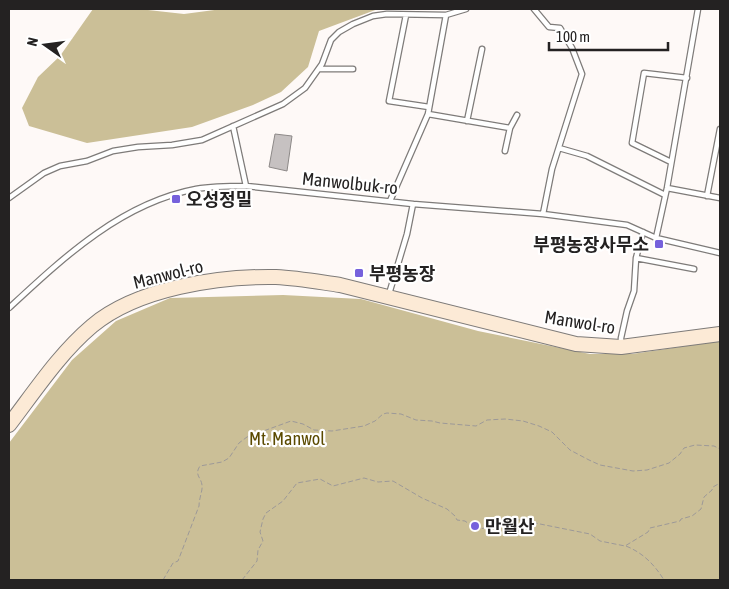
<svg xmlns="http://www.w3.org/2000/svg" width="729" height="589" font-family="'Asap Condensed','Noto Sans KR',sans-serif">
	<rect width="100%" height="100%" fill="#fef9f7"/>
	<!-- forest -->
	<path fill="#cbbf97" d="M93,9H139L184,14L222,9H378L319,31L308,67L281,92L253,105L192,127L87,143L29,126L22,108L38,77L60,56Z
		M283,295L361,299L478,331L590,354H632L720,341V580H9V443L72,360L116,321L170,298Z"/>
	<!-- building -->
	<path fill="#c6c1c1" stroke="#8d8988" d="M275,134L292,136L287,171L269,167Z"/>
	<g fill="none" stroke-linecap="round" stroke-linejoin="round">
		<!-- lane casing -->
		<g stroke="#7e7b79" stroke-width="7">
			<path id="lane" d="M534,9L549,27L560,28L572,48L582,74L552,169L543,214
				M406,15L389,101L429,107
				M319,69H353
				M428,114L510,128
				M467,121L482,49
				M233,126L246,186
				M559,148L587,156L665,195
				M505,151L510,128L517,115
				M671,162L632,143L644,73L687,78
				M667,188L720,198
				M707,196L720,129
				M9,198L44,173L60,166L87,161L113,151L138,147L172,145L202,140L283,104L305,88L322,64L331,40L339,32L353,24L373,16L387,14L446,15L466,9
				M390,201L428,114L446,15
				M656,238L667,188L698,9
				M636,258L694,269
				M389,294L407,234L413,204
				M9,308C63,258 121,203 196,189C213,186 229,186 246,186L413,204L543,214L627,225L656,238L720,253
				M621,345V338L627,311L634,291L636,258L643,232"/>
		</g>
		<!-- secondary casing -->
		<g stroke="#7e7b79" stroke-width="16">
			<path id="secondary" d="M9,425C35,391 59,354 92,326C137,288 219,276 276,277C298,278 319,282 340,285L576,344L621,347L720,334"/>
		</g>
		<!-- path -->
		<path stroke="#9d9998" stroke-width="1" stroke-dasharray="5 2.5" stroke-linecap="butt" d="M626,546C643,553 654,564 664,580
			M163,580L173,563L178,561L199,506C199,498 203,490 202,485C201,477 194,475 200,466L222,462L229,458L239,443L247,437L291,421L303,424L314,430L332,431L364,426L375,421L383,414L387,413L401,414L416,420L432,421L440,423L476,426L487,420L505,419L523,421L539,426L552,432L570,450L589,460L600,465L633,471L647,470L669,463L680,454L684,448L695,445L714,446L720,449
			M242,580L257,561L258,550L263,541L260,532L263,519L266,513L283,501L297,483L320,479L333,486L364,478L378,482L393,481L422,498L447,509L455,516L457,520L465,521L477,530L515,519L590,534L600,541L625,546L648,532L650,528L680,521L681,519L692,516L701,509L704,497L712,490L713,487L720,483"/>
		<!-- lane -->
		<use href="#lane" stroke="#fff" stroke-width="4.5"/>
		<!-- secondary -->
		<use href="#secondary" stroke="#fcead6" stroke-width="14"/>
	</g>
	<!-- markers -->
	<g fill="#7661dc" stroke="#fff" stroke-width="2">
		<rect x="171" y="194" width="10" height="10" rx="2.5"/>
		<rect x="654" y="239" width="10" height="10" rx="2.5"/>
		<rect x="354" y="268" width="10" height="10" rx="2.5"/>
		<circle cx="475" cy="526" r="5"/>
	</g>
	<g text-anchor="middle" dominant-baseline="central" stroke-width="4.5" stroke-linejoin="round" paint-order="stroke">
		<!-- street labels -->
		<g font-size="18" fill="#242222" stroke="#fff">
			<text transform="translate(350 183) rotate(6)">Manwolbuk-ro</text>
			<text transform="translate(168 274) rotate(-14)">Manwol-ro</text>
			<text transform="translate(580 322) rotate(9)">Manwol-ro</text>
		</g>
		<!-- poi labels -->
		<g font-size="18" font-weight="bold" fill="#242222" stroke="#fff" text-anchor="start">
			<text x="186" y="199">오성정밀</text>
			<text x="649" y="244" text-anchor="end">부평농장사무소</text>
			<text x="369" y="273">부평농장</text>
			<text x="485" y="526">만월산</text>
		</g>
		<!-- park labels -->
		<g font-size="18" fill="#5b4a00" stroke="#fff">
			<text x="287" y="438">Mt. Manwol</text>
		</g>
	</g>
	<!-- border -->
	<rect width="729" height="589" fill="none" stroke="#242222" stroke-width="20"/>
	<!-- north arrow -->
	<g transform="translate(45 45) rotate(284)" stroke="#ffffff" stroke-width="4" paint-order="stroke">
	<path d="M0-4L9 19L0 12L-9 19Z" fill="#242222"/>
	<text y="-8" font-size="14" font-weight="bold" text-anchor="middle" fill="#242222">N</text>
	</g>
	<!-- scale -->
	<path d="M549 42v8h119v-8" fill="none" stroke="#242222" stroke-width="2.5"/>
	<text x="556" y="42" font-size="15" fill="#242222" stroke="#ffffff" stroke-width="4" paint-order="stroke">100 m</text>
</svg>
